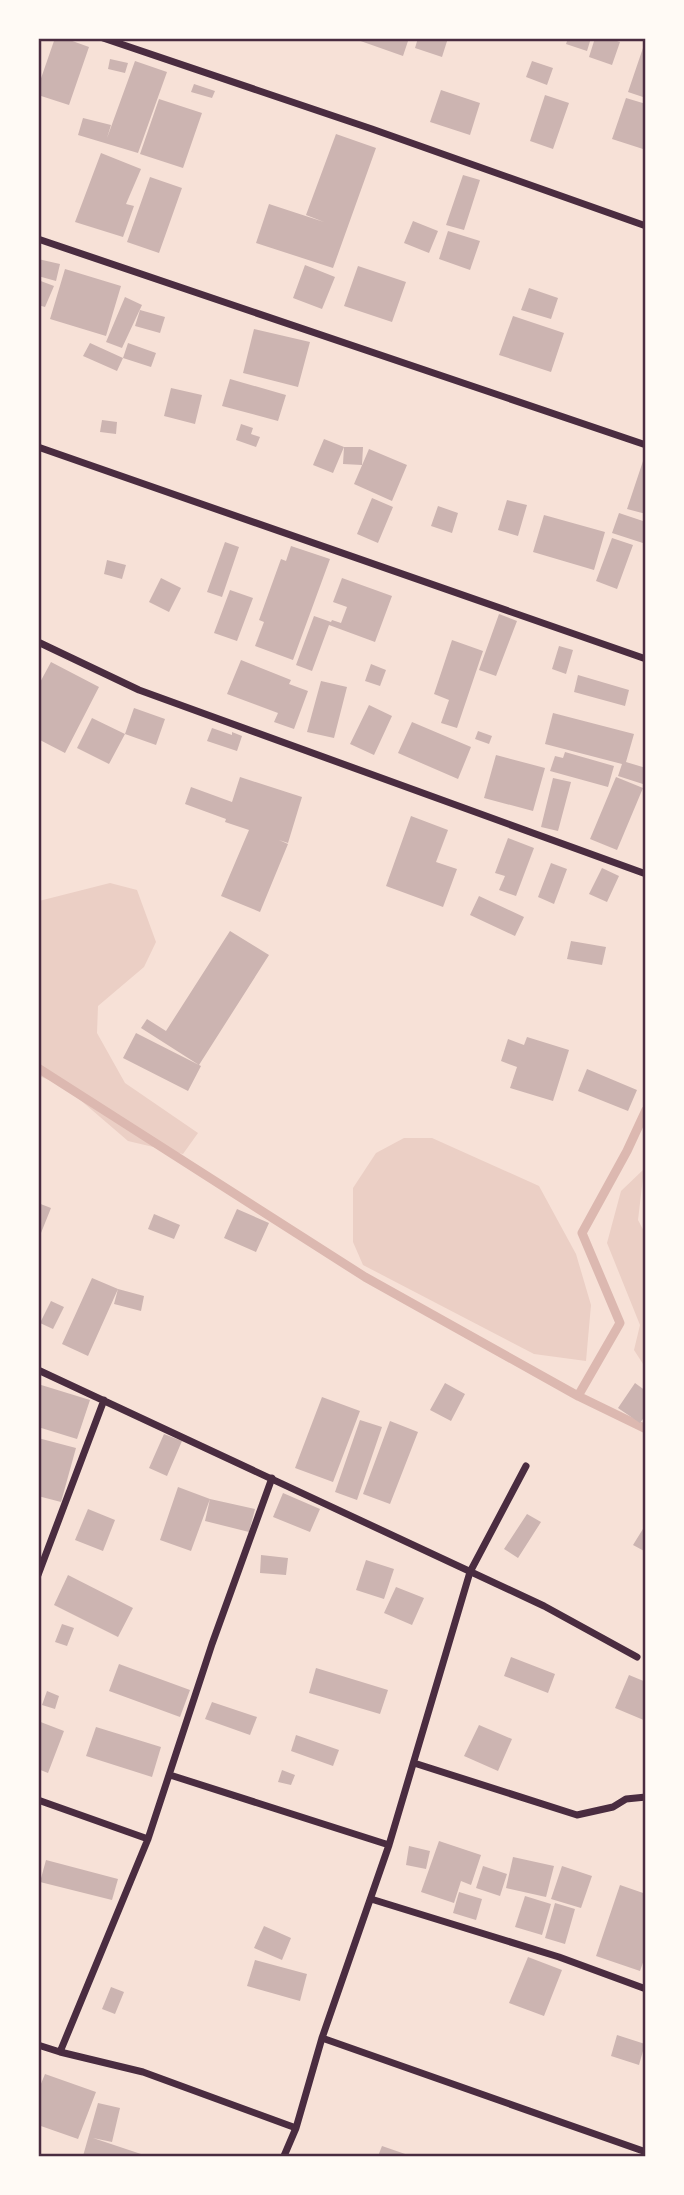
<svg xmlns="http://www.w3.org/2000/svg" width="684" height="2195" font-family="Inter,sans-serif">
	<rect width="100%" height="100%" fill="#f7e1d7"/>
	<!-- green -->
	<path fill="#ebcfc5" d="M110,883L137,890L156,942L144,967L98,1006L97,1033L125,1083L198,1133L183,1154L128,1141L64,1086L39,1076V901Z
		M404,1138H432L539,1186L576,1254L591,1305L586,1361L534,1354L363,1265L353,1242V1188L376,1153Z
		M644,1169L638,1220L646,1235L645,1367L634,1350L640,1325L607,1243L621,1191Z"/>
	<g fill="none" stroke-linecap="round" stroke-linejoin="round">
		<!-- stream -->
		<path stroke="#dcb8b0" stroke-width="9" d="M38,1068L365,1277L578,1396L646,1429
			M578,1396L620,1323L582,1233L627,1151L646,1110"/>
	</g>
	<!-- building -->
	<path fill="#ccb4b1" d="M55,38H64L89,47L69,105L38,95V87Z
		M352,38H409L403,56Z
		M418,38H448L442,57L415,48Z
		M568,38H591L587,51L566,44Z
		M595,38H608L620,42L612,65L589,57Z
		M645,42H646V98L628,92Z
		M110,59L128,63L125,73L108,69Z
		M135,61L167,72L138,153L78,135L83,118L111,125L107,138Z
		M532,61L553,68L547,85L526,77Z
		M194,84L215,91L212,98L191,92Z
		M441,90L480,103L470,135L430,122Z
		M545,95L569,103L553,149L530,141Z
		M626,98L646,104V142L643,149L612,139Z
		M159,99L202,113L183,168L140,154Z
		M336,134L376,148L333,268L256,243L269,204L324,222L306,215Z
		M101,153L141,169L126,204L134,206L123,237L75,222Z
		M463,175L480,180L464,230L446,225Z
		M150,177L182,188L159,253L127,242Z
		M413,221L438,231L429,253L404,243Z
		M448,231L480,241L470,270L439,259Z
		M38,259L60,264L56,281L38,276Z
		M305,265L335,277L322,309L293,298Z
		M358,266L406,282L392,322L344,306Z
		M65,269L121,286L106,336L50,319Z
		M38,280L54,286L45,307L38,305Z
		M529,288L558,298L551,319L521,310Z
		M125,297L142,305L122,348L106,342Z
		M140,310L165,317L160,333L135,326Z
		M513,316L564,333L551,372L499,355Z
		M254,329L310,342L298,387L243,373Z
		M90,343L123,358L128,343L156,353L151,367L123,358L117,371L83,356Z
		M230,379L286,395L278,421L222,406Z
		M171,388L202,395L195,424L164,416Z
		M102,420L117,422L116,434L100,432Z
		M241,424L253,428L251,434L260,437L256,447L236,440Z
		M324,439L344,447H363L362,465L343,464L344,447L333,473L313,465Z
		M369,449L407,465L392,501L354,484Z
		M645,455H646V514L627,509Z
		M372,498L393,507L378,543L357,534Z
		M507,500L527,505L518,536L498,530Z
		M438,506L458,513L452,533L431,526Z
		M619,513L646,522V544L612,533Z
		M544,515L605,532L594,570L533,552Z
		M612,538L633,545L617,589L596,581Z
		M225,542L239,547L222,597L207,592Z
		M291,546L330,559L293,660L255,646L264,622L259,620L281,559L286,561Z
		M107,560L126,565L122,579L104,574Z
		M161,578L181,588L169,612L149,602Z
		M342,578L392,596L375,642L329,625L312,671L296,665L314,616L331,622L332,620L341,623L347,607L333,602Z
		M230,590L253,598L237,641L214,633Z
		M499,614L517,621L496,676L479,670Z
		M452,640L483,651L457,728L441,723L449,700L434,694Z
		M559,646L573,650L566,674L552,669Z
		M241,660L291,680L289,684L308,691L294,729L274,722L278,713L227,694Z
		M51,662L99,687L65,753L38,739V686Z
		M371,664L386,670L380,686L365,681Z
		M578,675L629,690L625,706L574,692Z
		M321,681L347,687L334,738L307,732Z
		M369,705L392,716L374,755L350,744Z
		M134,708L165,719L156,745L125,734Z
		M553,713L634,734L626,762L646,768V785L618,776L622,764L545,744Z
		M92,718L125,734L109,764L77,748Z
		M412,722L471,747L458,779L398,753Z
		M212,728L232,735V732L242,736L237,751L207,741Z
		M478,731L492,736L489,744L475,739Z
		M565,752L614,766L608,787L550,771L555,756L563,758Z
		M496,755L545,768L533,811L484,798Z
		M240,777L302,797L288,843L279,840L288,844L260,912L221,896L249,830L225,822L226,819L185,804L191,787L232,802Z
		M616,777L643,788L617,850L590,839Z
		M553,778L571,782L558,831L541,827Z
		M411,816L448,830L436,862L457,869L443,907L386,886Z
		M508,838L534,848L516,896L499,890L505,876L495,873Z
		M551,863L567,869L554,904L538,897Z
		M602,868L619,876L607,902L589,894Z
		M479,896L524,917L515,936L470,915Z
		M230,931L269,955L199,1065L141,1028L147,1019L166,1031Z
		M571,941L606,947L602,965L567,959Z
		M136,1033L201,1066L188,1091L123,1058Z
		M527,1037L569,1050L553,1101L510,1088L517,1067L501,1061L508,1039L524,1045Z
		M587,1069L637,1090L628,1111L578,1091Z
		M38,1203L51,1208L39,1238H38Z
		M237,1209L269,1223L256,1252L224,1238Z
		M154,1214L180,1225L174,1239L148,1229Z
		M92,1278L118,1289L144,1296L141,1311L114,1304L118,1289L88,1356L62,1344Z
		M51,1301L64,1307L53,1329L40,1323Z
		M445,1383L465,1394L451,1421L430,1410Z
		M635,1383L646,1391V1415L640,1423L618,1408Z
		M38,1384L90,1400L77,1439L38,1427Z
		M322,1397L360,1411L333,1482L295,1468Z
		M360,1420L382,1427L357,1500L335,1492Z
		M390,1421L418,1432L390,1504L363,1494Z
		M164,1434L182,1441L167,1476L149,1468Z
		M38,1438L76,1448L61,1502L38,1496Z
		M178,1487L210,1499L191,1551L160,1540Z
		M283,1493L320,1509L310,1532L273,1517Z
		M210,1499L255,1509L249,1532L205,1521Z
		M88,1509L115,1520L103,1551L75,1540Z
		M527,1514L541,1522L518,1558L504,1549Z
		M646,1524V1552L633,1545Z
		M261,1555L288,1558L286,1575L260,1573Z
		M366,1560L394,1569L384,1599L356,1590Z
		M68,1575L133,1608L118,1637L54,1605Z
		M396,1587L424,1598L412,1625L384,1613Z
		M62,1624L74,1628L67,1646L55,1642Z
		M511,1657L555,1674L548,1693L504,1676Z
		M119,1664L190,1690L180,1717L109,1691Z
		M316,1668L388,1690L380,1714L309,1693Z
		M629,1675L646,1682V1721L615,1708Z
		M47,1691L59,1696L55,1709L42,1705Z
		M212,1702L257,1717L250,1735L205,1719Z
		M38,1721L64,1731L48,1773L38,1769Z
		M479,1725L512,1739L498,1771L464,1756Z
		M96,1727L161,1747L152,1777L86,1756Z
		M296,1735L339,1750L333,1766L291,1751Z
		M282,1770L295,1775L291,1785L278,1782Z
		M439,1841L481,1855L471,1885L461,1881L454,1903L421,1892Z
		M409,1846L430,1851L426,1869L406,1865Z
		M513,1857L554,1866L546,1897L506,1888Z
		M46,1860L118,1879L112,1900L40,1882Z
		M483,1866L507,1874L500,1896L476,1888Z
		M562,1866L592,1876L581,1908L551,1899Z
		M620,1885L646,1894V1954L640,1971L596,1956Z
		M459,1892L482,1899L476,1920L453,1913Z
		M525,1896L551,1904L542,1935L515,1927Z
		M555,1903L575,1909L565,1944L545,1938Z
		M264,1926L291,1938L282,1960L254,1948Z
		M528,1957L562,1970L544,2016L509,2003Z
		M255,1960L307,1974L300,2001L247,1986Z
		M111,1987L124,1992L115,2014L102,2009Z
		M617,2035L645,2044L639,2065L611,2056Z
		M45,2074L96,2092L78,2139L38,2125V2091Z
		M98,2103L120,2108L112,2142L93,2138L147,2156H83Z
		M382,2146L411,2156H378Z"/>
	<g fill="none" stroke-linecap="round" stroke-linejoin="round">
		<!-- minor -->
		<path stroke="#4a2c40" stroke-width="7" d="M103,38L372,129L646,226
			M38,239L646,445
			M38,447L646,659
			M38,642L139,690L646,874
			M38,1370L544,1606L637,1657
			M38,1575L104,1400
			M414,1763L577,1815L613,1807L626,1799L646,1797
			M170,1775L389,1845
			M38,1800L148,1839
			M371,1899L559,1957L646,1989
			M322,2038L646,2152
			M38,2045L60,2052L143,2072L296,2128
			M60,2052L148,1839L212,1644L272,1478
			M284,2156L296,2128L322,2038L389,1845L470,1572L526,1466"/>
	</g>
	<!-- border -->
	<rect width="684" height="2195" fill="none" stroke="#fffaf5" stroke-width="80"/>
	<rect x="40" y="40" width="604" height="2115" fill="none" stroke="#4a2c40" stroke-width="2.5"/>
</svg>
